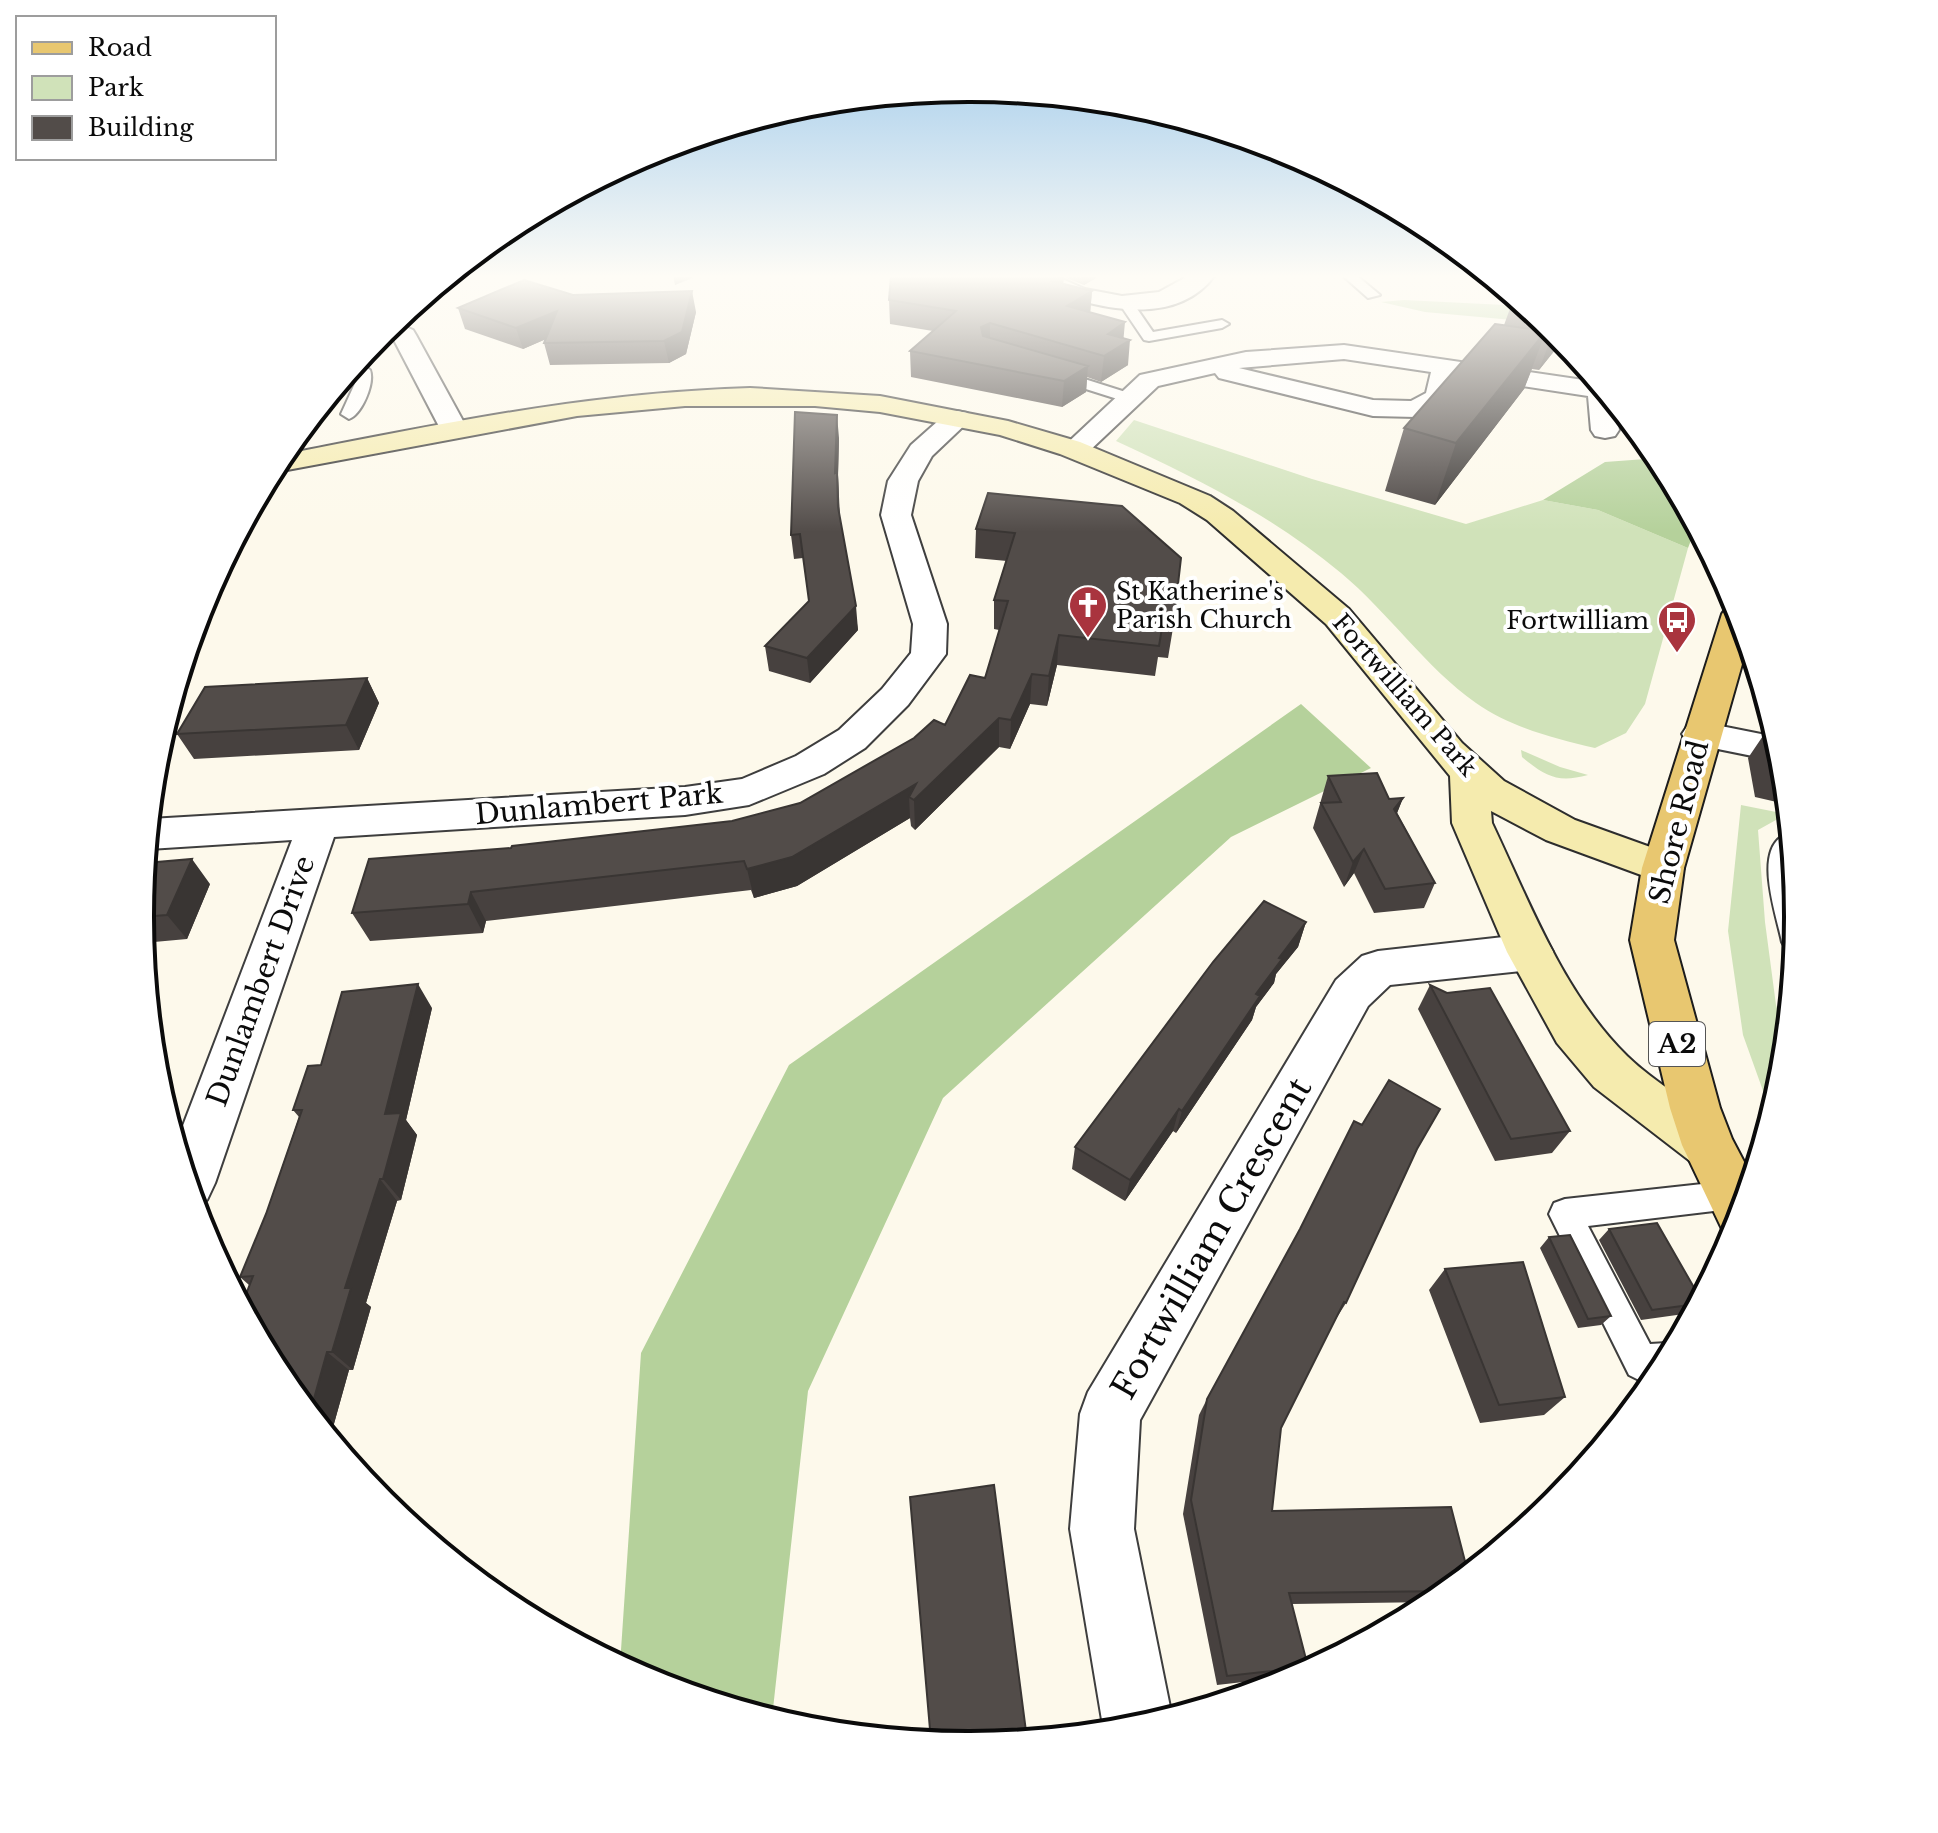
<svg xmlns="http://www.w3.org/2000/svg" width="1938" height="1833" font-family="'Libre Baskerville',serif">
	<rect width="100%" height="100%" fill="#fdf9eb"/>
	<!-- green -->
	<path fill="#d0e2b9" d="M1134,420L1312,479L1466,524L1543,500L1598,510L1688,548L1645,704L1626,733L1595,748C1554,738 1512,728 1476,703C1425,667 1389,613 1341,573C1271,515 1198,479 1116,441Z
		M1521,750L1560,767L1588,775C1558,783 1546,777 1522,757Z
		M1741,805L1787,814L1758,830L1765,922L1776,1005L1786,1031L1781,1079L1771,1113L1743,1035L1728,931Z"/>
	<!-- forest -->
	<path fill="#b5d19b" d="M1404,300L1525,306L1545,323L1425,312L1381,302Z
		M1659,458L1696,527L1688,548L1598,510L1543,500L1605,462Z
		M1301,704L1371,768L1231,837L943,1098L808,1391L772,1718L652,1682L620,1665L641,1353L789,1065Z"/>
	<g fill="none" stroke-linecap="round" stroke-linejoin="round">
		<!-- lane casing -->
		<g stroke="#3e3e3e" stroke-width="4">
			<path id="lane" d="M1342,275H1356L1380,295L1368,298Z
				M1121,300H1131L1153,332L1222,320L1229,324L1222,328L1149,341L1144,340L1119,303Z
				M358,361L370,370C375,383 362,414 349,419L341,414L357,379V374L351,369Z
				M1053,369L1135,395L1138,398L1130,403L1048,377V371Z
				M1789,833L1797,917L1794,952L1786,949L1782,942C1776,912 1751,845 1789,833Z
				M1739,1180L1750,1184L1742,1207L1739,1208L1588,1226L1650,1344L1667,1343L1674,1346L1656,1379L1641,1381L1629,1375L1549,1214L1554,1203L1565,1199Z"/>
		</g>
		<!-- street casing -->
		<g stroke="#3e3e3e" stroke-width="4">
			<path id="street" d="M1025,275H1053L1085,289L1122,296L1159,292L1190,275H1215C1173,333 1080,306 1028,280Z
				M394,322L413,330L416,335L468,430L464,436L454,438L444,436L394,340L381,333Z
				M1344,345L1597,382L1615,404L1619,430L1615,436L1605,438L1595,436L1591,430L1588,396L1456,376L1447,403L1416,417L1373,416L1219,378L1215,373L1158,386L1086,454L1076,456L1066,454L1062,448L1140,375L1246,352ZM1344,359L1431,372L1426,393L1411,401L1373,400L1239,368Z
				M957,411L967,413L971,419L932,456L918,481L911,515L947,624L946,654L908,705L865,748L824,774L749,805L685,815L334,837L215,1183L207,1200L195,1205L176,1144L292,840L149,849L150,819L685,787L742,779L796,756L839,730L882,689L911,653L913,624L881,515L888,481L911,445L947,413Z
				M1701,722L1776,737L1782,762L1688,743L1682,734L1688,725Z
				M1530,934L1546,940L1553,952L1546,964L1530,970L1390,985L1368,1006L1140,1420L1134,1529L1172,1717L1130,1729L1104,1732L1070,1529L1080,1414L1088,1392L1336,980L1362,956L1378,951Z"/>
		</g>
		<!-- secondary casing -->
		<g stroke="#2d2d2d" stroke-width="4">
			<path id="secondary" d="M750,388L880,396L1008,421L1080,442L1210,496L1233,511L1349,609L1462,743L1504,781L1575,820L1678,857L1684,868L1678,879L1663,883L1546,840L1491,811L1492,823C1530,903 1563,993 1627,1056C1656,1084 1694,1105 1726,1129L1734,1145L1726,1161L1708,1168L1690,1161L1594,1087L1557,1043L1507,952L1452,823L1450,776L1326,624L1207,520L1180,503L1060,454L1000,435L880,412L815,406H685L577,416L271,473L281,455C441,424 585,393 750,388Z"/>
		</g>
		<!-- primary casing -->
		<g stroke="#1c1c1c" stroke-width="4">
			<path id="primary" d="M1736,605L1748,643L1684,868L1674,940L1720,1108L1732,1139L1752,1177L1734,1234L1722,1229L1682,1145L1670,1108L1630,940L1642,868L1722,614L1727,607Z"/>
		</g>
		<!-- lane -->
		<use href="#lane" fill="#fff" fill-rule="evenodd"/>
		<!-- street -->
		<use href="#street" fill="#fff" fill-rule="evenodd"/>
		<!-- secondary -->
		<use href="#secondary" fill="#f5ebae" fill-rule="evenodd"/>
		<!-- primary -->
		<use href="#primary" fill="#e8c770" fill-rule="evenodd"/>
	</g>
	<!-- wall -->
	<path fill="#47413f" d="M891,275H1101L1084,285L1064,277L1063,284L1092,291L1090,312L1124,338L1128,365L1101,382L1087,377L1086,392L1062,407L911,377L910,351L933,331L890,324L889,300Z
		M573,295L696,312L686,354L669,363L550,365L544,343L546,339L523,349L465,329L458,308Z
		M1517,299L1555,331V350L1539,370L1532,369L1524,389L1435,505L1385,491L1404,428L1504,325L1511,306Z
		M839,438L838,475L840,518L858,630L810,683L769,671L765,646L809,601L803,558L794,559L791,535Z
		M988,493L1173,628L1168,658L1158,657L1155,676L1057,665L1047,706L1030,704L1010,749L999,747L915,830L911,826L910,818L797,886L754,898L751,890L486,921L483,933L370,941L352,913L511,848L732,821L800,803L945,725L985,678L999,630L994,629V600L1007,561L975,558L976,529Z
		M367,678L379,703L359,750L194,759L177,734Z
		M1769,727L1782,755L1786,804L1755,797L1748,758Z
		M1328,776L1389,799L1403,798L1397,813L1435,883L1424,908L1374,913L1354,873L1344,887L1313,828Z
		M210,884L187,939L143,943L140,916Z
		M1306,922L1298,947L1276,974L1274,983L1256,1007L1252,1020L1176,1133L1173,1131L1125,1201L1072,1169L1075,1147Z
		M1430,985L1570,1131L1552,1153L1495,1161L1418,1009Z
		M432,1008L406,1120L417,1135L401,1200L397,1201L366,1303L371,1307L353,1370H349L330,1438L280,1376L249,1285L240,1277L266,1214L299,1117L293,1110L321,1065Z
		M1362,1125L1417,1149L1346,1303L1334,1322L1281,1428L1272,1511L1468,1573L1433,1602L1292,1604L1308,1667L1295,1676L1217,1685L1183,1514L1199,1415L1207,1399Z
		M1609,1229L1700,1298L1693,1311L1691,1313L1641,1320L1599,1240Z
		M1549,1237L1611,1316L1601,1325L1578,1328L1540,1248Z
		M1445,1269L1565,1397L1544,1415L1480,1423L1429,1290Z"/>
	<!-- shaded-wall -->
	<path fill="#393533" d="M673,275H700L675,285Z
		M1062,275H1064L1062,298L1052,281Z
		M1084,275H1101L1084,285Z
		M692,291L696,312L686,354L669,363L664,341Z
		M1092,291L1090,315L1067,306Z
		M557,311L562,332L523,349L516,328Z
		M1125,322L1123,344L1130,340L1128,365L1101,382L1104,356L1108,334Z
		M990,323V348L981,352V327Z
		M1554,330L1560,337L1555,350L1539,370Z
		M1546,331L1524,389L1435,505L1456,443Z
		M1088,366L1086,392L1062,407L1064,381Z
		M351,369L354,376L341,382Z
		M837,415L839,438L838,475L840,531L835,473Z
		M856,606L858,630L810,683L807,658Z
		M1059,635L1057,665L1047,706L1049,676Z
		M1032,674L1030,704L1010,749L1011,720Z
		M367,678L379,703L359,750L346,725Z
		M999,718V747L915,830L914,800L909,797L910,818L797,886L754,898L747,869Z
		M1403,798L1393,823L1394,809Z
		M1364,849L1354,873L1344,887L1353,862Z
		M192,859L210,884L187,939L167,915Z
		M471,892L486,921L483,933L468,904Z
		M1306,922L1298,947L1276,974L1274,983L1256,1007L1252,1020L1176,1133L1182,1111L1279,958Z
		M418,984L432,1008L406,1120L417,1135L401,1200L383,1179L385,1114Z
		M1179,1109L1173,1131L1125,1201L1130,1180Z
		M380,1179L397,1201L366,1303L371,1307L353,1370L332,1352L345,1288Z
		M327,1352L349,1370L330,1438L310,1413Z"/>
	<!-- building -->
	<path fill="#524c49" stroke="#393533" stroke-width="2" d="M891,275H1062L1052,281L1092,291L1067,306L1125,322L1108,334L1130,340L1104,356L990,323L981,327L983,336L1088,366L1064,381L910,351L956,311L889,300Z
		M524,280L573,295L692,291L682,332L664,341L544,343L557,311L516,328L458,308Z
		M1517,299L1527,308L1511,306Z
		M1495,324L1546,331L1456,443L1404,428Z
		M795,412L837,415L835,473L837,472L838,507L856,606L807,658L765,646L809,601L800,534L791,535Z
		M988,493L1122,506L1181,558L1173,628H1162L1159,646L1059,635L1049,676L1032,674L1011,720L999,718L914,800L909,797L916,784L792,857L747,869L744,861L471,892L468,904L352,913L369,859L511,848L512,846L732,821L800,803L914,738L934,720L945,725L970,675L985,678L1008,601L994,600L1015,533L976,529Z
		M367,678L346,725L177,734L205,687Z
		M1769,727H1773L1782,755L1783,767L1777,766Z
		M1377,773L1389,799L1403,798L1394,809L1435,883L1385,889L1364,849L1353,862L1321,803L1341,802L1328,776Z
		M192,859L167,915L141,917L146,863Z
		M1264,901L1306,922L1279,958L1282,959L1256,994L1260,996L1182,1111L1179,1109L1130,1180L1075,1147L1213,962Z
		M418,984L385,1114L401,1113L383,1179H380L345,1288H351L332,1352H327L310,1413L280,1376L242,1305L253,1276L240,1277L266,1214L302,1110H293L308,1066L321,1065L342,992Z
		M1430,985L1447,993L1490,988L1570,1131L1511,1139Z
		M1389,1080L1440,1109L1417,1149L1346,1303L1344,1302L1281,1428L1272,1511L1451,1507L1468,1573L1447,1591L1289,1593L1308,1667L1227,1676L1191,1500L1207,1399L1300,1229L1354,1121L1362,1125Z
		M1657,1223L1700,1298L1697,1304L1652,1310L1609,1229Z
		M1570,1235L1611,1316L1588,1319L1549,1237Z
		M1523,1262L1565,1397L1499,1405L1445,1269Z
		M994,1485L1027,1739L969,1745L931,1741L910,1497Z"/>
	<!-- sky -->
	<linearGradient id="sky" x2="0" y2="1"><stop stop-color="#94c4ea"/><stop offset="0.52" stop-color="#fefcf6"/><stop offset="1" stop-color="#fefcf6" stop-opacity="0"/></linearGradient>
	<rect width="1938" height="532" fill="url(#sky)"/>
	<!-- icons -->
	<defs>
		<g id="church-pin" transform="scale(2)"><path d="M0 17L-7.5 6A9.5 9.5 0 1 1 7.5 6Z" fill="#a9343e" stroke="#fff"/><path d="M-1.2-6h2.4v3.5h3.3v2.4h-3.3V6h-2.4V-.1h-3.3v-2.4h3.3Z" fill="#fff"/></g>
		<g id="bus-pin" transform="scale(2)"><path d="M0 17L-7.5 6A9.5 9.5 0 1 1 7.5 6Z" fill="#a9343e" stroke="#fff"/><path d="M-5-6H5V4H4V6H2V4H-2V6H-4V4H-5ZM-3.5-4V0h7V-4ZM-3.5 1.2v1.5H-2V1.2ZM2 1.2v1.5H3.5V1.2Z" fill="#fff"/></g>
	</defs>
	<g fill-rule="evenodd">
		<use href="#church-pin" x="1088" y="605"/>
		<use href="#bus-pin" x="1677" y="620"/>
	</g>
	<g text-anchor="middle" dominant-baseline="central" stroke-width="8" stroke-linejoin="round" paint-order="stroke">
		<!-- far-poi labels -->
		<g font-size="24" fill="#0b0b0b" stroke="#fff" text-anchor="start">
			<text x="1116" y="591">St Katherine's<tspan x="1116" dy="28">Parish Church</tspan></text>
			<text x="1649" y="620" text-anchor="end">Fortwilliam</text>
		</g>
		<!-- far-street labels -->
		<g font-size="24" fill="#0b0b0b" stroke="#fff">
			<text transform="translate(1405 695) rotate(49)">Fortwilliam Park</text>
		</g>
		<!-- shield labels -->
		<rect fill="#fff" stroke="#545454" stroke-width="2" x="1649" y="1022" width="56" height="44" rx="6"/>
		<g font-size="26" font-weight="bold" fill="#0b0b0b">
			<text x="1677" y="1044">A2</text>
		</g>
		<!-- street labels -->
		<g font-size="28" fill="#0b0b0b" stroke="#fff">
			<text transform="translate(599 804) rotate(-5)">Dunlambert Park</text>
			<text transform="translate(1679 822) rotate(-76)">Shore Road</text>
			<text transform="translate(261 981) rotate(-70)">Dunlambert Drive</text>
		</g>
		<!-- near-street labels -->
		<g font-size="34" fill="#0b0b0b" stroke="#fff">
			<text transform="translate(1211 1238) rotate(-60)">Fortwilliam Crescent</text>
		</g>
	</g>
	<!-- crop -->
	<path d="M0 0H1938V1833H0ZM968 102H970A814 814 0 0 1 1784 916V917A814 814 0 0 1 970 1731H968A814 814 0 0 1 154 917V916A814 814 0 0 1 968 102Z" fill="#fff" fill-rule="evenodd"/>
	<path fill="none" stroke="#0b0b0b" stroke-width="4" d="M968 102H970A814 814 0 0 1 1784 916V917A814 814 0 0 1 970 1731H968A814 814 0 0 1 154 917V916A814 814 0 0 1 968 102Z"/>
	<!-- legend -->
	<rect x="16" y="16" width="260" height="144" fill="#ffffff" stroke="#9d9d9d" stroke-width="2"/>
	<rect x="32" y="42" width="40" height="12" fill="#e8c770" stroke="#9d9d9d" stroke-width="2"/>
	<text x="88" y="56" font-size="24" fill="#0b0b0b">Road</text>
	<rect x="32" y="76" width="40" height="24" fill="#d0e2b9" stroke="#9d9d9d" stroke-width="2"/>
	<text x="88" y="96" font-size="24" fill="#0b0b0b">Park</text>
	<rect x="32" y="116" width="40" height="24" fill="#524c49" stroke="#9d9d9d" stroke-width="2"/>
	<text x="88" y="136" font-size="24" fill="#0b0b0b">Building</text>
</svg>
